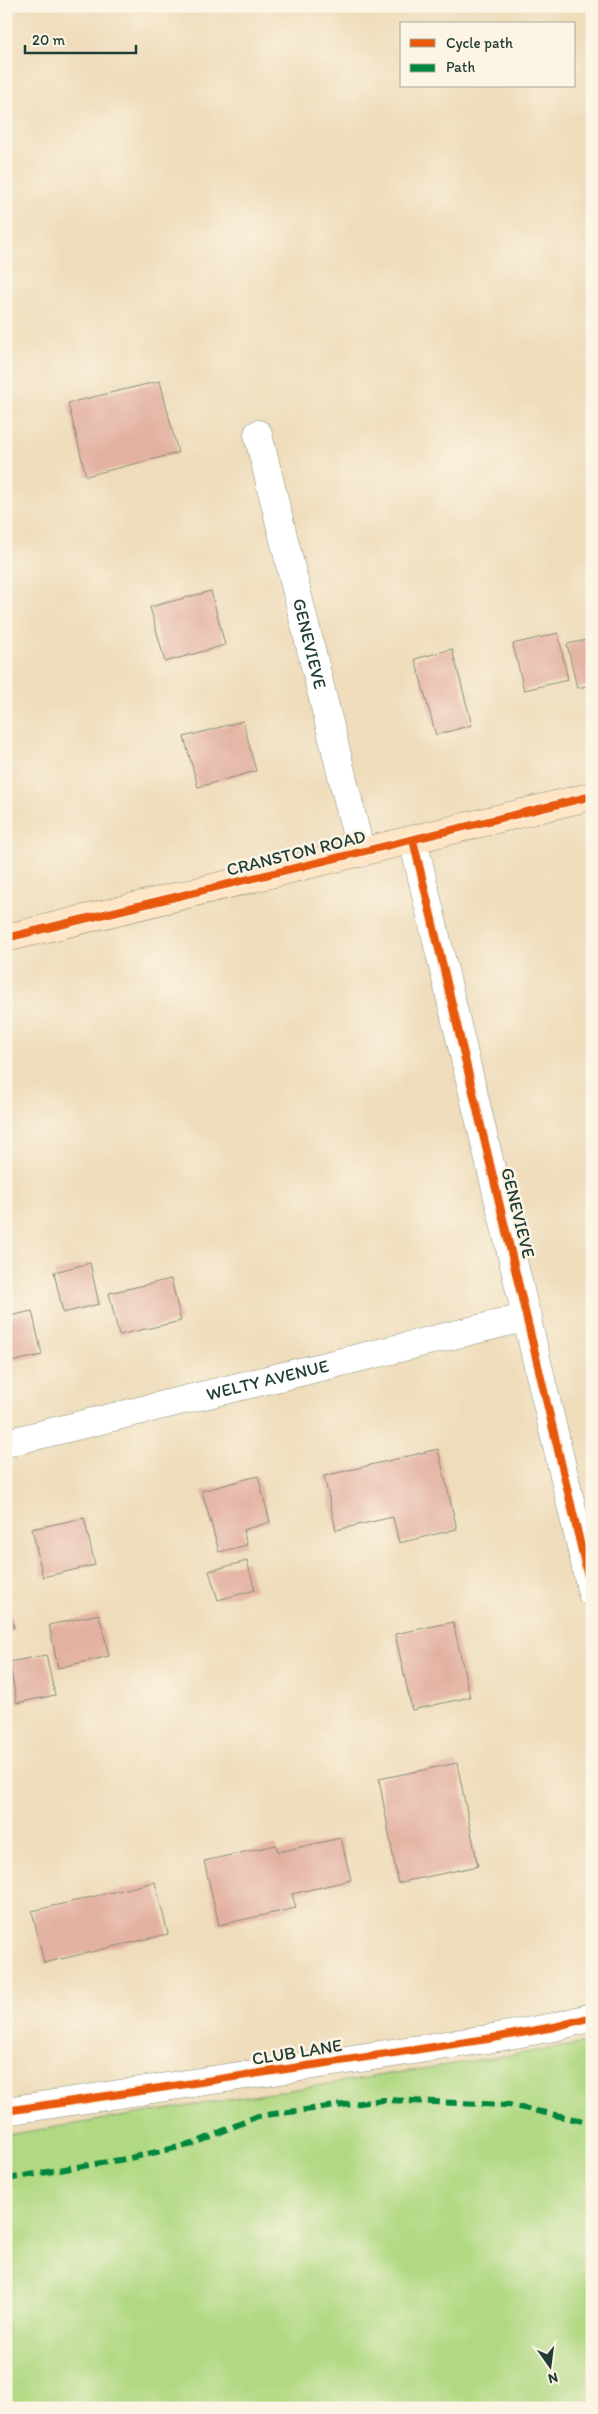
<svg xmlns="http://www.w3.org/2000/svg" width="598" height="2414" font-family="Itim,sans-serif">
	<rect width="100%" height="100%" fill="#fcf5e5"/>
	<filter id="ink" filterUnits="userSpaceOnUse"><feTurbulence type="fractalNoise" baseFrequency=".02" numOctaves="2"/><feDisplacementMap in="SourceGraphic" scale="10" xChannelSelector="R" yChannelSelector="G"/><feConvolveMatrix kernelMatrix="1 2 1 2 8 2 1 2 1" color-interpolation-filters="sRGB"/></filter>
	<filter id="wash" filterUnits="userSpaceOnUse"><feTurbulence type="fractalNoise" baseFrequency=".0096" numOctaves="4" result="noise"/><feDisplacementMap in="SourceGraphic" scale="20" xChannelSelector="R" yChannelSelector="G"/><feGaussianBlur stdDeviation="1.12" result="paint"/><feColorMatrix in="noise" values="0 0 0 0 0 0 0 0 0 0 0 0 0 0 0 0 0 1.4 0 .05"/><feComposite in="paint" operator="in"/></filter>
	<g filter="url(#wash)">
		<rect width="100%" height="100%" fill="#eedcba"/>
		<!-- green -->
		<path fill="#b1d983" stroke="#688b5c" d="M592,2042V2408H6V2135Z"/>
		<g id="blocks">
			<!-- building -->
			<path fill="#e3b1a2" d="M160,381L178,453L86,476L68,403Z
				M211,591L225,645L165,662L150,607Z
				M558,633L568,680L524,690L513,644Z
				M592,639V685L577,688L567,644Z
				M452,649L472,725L436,735L415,659Z
				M243,721L256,771L198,787L184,737Z
				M90,1263L99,1304L63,1313L54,1272Z
				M171,1279L181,1321L119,1335L109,1293Z
				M32,1311L42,1355L6,1363V1317Z
				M438,1449L457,1529L399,1543L393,1517L336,1530L324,1476Z
				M258,1476L270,1522L243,1530L247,1545L219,1552L202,1491Z
				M84,1518L95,1565L43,1577L32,1529Z
				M247,1561L255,1590L218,1600L209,1571Z
				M6,1599L14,1628L6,1630Z
				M99,1614L109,1656L58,1668L49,1625Z
				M453,1622L470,1697L412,1710L395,1634Z
				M46,1655L55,1695L17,1703L9,1662Z
				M457,1763L478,1866L398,1883L379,1779Z
				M341,1838L351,1880L292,1894L296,1908L219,1925L204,1861L276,1845L278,1852Z
				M155,1882L168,1934L44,1963L32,1911Z"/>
		</g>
	</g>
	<g filter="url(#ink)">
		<use href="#blocks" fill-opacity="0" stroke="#868c77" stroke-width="1"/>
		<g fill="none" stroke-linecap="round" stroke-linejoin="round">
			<!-- street casing -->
			<g stroke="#868c77" stroke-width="29">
				<g id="street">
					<path id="s1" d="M258,434L361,853"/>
					<path d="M413,840L592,1593"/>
					<path id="s2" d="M6,1443L528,1317"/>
					<path d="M6,2111L487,2039L554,2027L592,2017"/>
				</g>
			</g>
			<!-- secondary casing -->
			<g stroke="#868c77" stroke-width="29">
				<path id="secondary" d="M6,938L592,796"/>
			</g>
			<!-- street -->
			<use href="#street" stroke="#fff" stroke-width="28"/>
			<!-- secondary -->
			<use href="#secondary" stroke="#fee5c5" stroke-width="28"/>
			<!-- quiet -->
			<path stroke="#00873e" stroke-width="6" stroke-dasharray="12 6" stroke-linecap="butt" d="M6,2179L125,2159L193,2144L258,2116L383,2100L509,2105L592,2123"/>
			<!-- cycleway casing -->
			<g stroke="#fcf5e5" stroke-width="11">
				<path id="cycleway" d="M413,840L592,1593
					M6,938L592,796
					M6,2111L487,2039L554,2027L592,2017"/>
			</g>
			<!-- cycleway -->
			<use href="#cycleway" stroke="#e8590c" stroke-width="8"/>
		</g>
	</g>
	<g text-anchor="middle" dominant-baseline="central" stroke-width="5" stroke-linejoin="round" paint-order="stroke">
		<!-- street labels -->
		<g font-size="18" fill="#1f3d34" stroke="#fcf5e5">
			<text stroke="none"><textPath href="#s1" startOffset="216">GENEVIEVE</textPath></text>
			<text transform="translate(296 853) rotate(-14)">CRANSTON ROAD</text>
			<text transform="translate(518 1213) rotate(76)">GENEVIEVE</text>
			<text stroke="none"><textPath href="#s2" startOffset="269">WELTY AVENUE</textPath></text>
			<text transform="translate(297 2052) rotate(-9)">CLUB LANE</text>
		</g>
	</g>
	<!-- margin -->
	<rect width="598" height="2414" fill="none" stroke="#fcf5e5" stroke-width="25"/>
	<!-- legend -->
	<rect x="400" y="22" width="175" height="65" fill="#fcf5e5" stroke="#a4ab9e"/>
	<rect x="410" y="39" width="25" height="8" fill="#e8590c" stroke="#a4ab9e"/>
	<text x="446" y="48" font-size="15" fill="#1f3d34">Cycle path</text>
	<rect x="410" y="64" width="25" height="8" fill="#00873e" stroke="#a4ab9e"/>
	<text x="446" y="72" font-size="15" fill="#1f3d34">Path</text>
	<!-- north arrow -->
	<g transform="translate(550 2366) rotate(166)" stroke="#fcf5e5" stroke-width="4" paint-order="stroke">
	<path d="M0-4L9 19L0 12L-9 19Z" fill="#1f3d34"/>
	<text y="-8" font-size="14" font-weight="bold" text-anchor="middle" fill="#1f3d34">N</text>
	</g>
	<!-- scale -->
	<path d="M25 45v8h111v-8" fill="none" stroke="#1f3d34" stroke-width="2.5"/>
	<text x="32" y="45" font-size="15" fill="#1f3d34" stroke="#fcf5e5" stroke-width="4" paint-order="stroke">20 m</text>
</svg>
